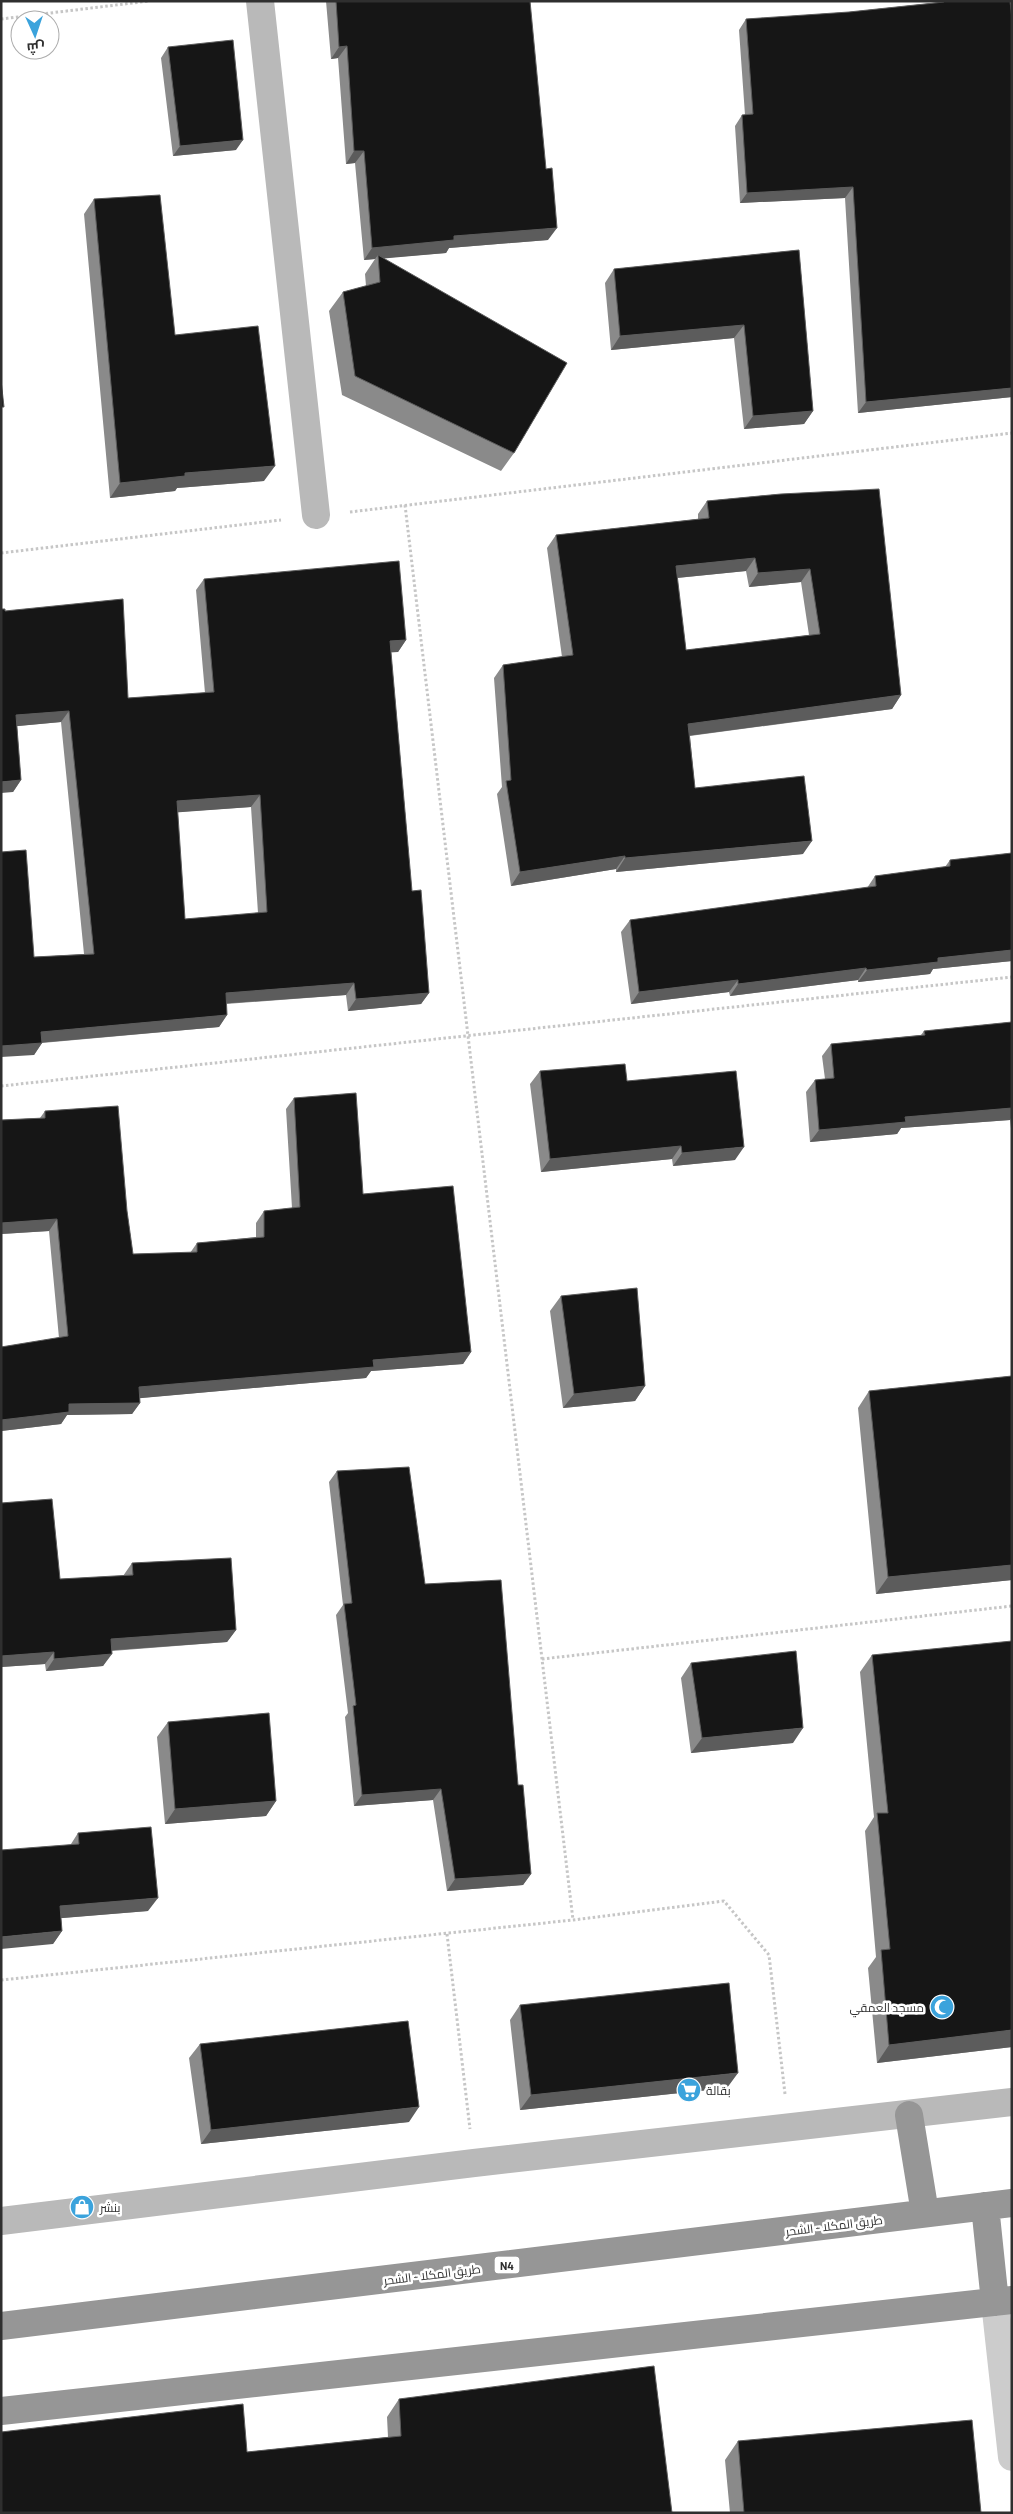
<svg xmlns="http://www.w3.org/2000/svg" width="1013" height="2514" font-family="Barlow,Cairo,sans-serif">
	<rect width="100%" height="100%" fill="#fff"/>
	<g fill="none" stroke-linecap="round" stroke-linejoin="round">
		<!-- path -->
		<path stroke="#c6c6c6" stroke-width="3" stroke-dasharray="2.5 2.5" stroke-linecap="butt" d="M1,19L149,1
			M405,505L573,1920
			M350,512L1012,433
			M1,553L281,520
			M1,1086L1012,977
			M542,1659L1012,1606
			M447,1934L470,2129
			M1,1980L573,1920L724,1901L769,1955L785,2094"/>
		<!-- street -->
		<path stroke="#ccc" stroke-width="28" d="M995,2302L1012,2457"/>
		<!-- secondary -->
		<path stroke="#b9b9b9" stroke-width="28" d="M260,1L316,515
			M1,2221L474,2163L1012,2102"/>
		<!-- highway -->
		<path stroke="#969696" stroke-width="28" d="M909,2115L925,2213
			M985,2206L995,2302
			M1,2326L1012,2203
			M1,2411L1012,2300"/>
	</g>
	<!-- wall -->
	<path fill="#8a8a8a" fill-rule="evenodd" d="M326,1H530L548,240L449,248L446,253L383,258L514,453L501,471L342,395L329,311L343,292L366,286L365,274L375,259L364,260L355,163L346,164L338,58L331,59Z
		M941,1H1010L1012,20V397L858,413L845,198L740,203L735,126L742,115H745L739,30L746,19L849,12L941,2Z
		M168,47L236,150L173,156L161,58Z
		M94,199L175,335L264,481L177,488L175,491L110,498L84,214Z
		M799,250L813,411L804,424L744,429L734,338L611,350L605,283L614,269Z
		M781,494L901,695L892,709L690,736L695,788L803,854L616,872V869L511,886L497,794L502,787L494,678L503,665L562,657L547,548L556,535L698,519V514L707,501ZM746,571L749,587L801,582L809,635L686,650L677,578Z
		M204,579L406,640L398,652H391L412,891L429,993L421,1004L348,1011L346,995L226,1004L227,1015L219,1027L42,1043L34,1055V957L84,954L61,722L17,726L21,780L13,792L5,611L128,698L205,693L196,590ZM251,807L258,913L185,919L177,812Z
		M1012,853V961L933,969L930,974L858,982V980L730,996L729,992L631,1004L621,932L630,920L867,888L875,876L945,867L950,860Z
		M1012,1022V1137L1010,1120L901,1128L897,1134L810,1142L806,1092L815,1080L825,1079L822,1056L831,1044L921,1035L924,1031Z
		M540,1071L627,1081L735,1160L673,1166L672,1159L541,1172L530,1084Z
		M294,1098L363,1194L471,1352L463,1364L371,1371L366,1378L140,1398V1403L132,1414L67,1415L61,1424L1,1431V1347L59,1338L49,1231L1,1234V1120L40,1118L45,1111L127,1211L133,1254L190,1253L197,1243L256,1237V1223L264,1211L292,1208L286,1109Z
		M561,1296L645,1386L635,1401L563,1408L550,1311Z
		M1012,1376V1580L876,1594L858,1408L869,1391Z
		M337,1471L425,1584L518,1785L531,1874L523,1885L447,1891L433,1800L354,1806L345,1717L348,1713L336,1615L343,1605L329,1482Z
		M1,1503L60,1579L123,1576L132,1563L236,1630L227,1642L112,1651L103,1666L46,1671L45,1664L1,1667Z
		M872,1655L1012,2047L877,2063L868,1968L876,1957L865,1831L874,1817L860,1672Z
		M691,1663L793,1743L691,1753L681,1678Z
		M168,1722L276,1801L266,1816L165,1824L157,1737Z
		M78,1833L148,1911L61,1918L62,1931L53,1944L71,1844Z
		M520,2005L727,2088L520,2110L510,2020Z
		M200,2044L409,2122L201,2144L189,2058Z
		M399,2399L672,2513L247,2452L388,2437L387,2417Z
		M738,2441L981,2513H730L725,2460Z"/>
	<!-- shaded-wall -->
	<path fill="#5c5c5c" d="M347,46L338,58L331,59L339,47Z
		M243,140L236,150L173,156L180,146Z
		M354,151H364L355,163L346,164Z
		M853,187L845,198L740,203L747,193Z
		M557,228L548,240L449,248L446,253L378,259V255L375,259L364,260L372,248L454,236Z
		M744,325L734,338L611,350L620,336Z
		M1012,388V397L858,413L866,402Z
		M813,411L804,424L744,429L753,416Z
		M275,466L264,481L177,488L175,491L110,498L120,483L185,473Z
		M755,558L746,571L666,579L676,566Z
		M810,569L801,582L749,587L758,573Z
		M406,640L398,652L382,653L390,641Z
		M901,695L892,709L679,737L688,724Z
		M69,711L61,722L8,727L16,715Z
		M21,780L13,792L1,793V782Z
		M260,795L251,807L169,813L177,801Z
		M812,841L803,854L616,872L625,858Z
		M625,856L616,869L511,886L520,872Z
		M1012,950V961L933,969L930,974L858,982L867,970L938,958Z
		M866,968L858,980L730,996L738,984Z
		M738,980L729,992L631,1004L639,992Z
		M354,983L346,995L218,1004L226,993Z
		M429,993L421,1004L348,1011L356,999Z
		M227,1015L219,1027L37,1043H42L34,1055L1,1057V1046L41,1032Z
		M1012,1108V1116L1010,1120L901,1128L897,1134L810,1142L819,1130L905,1117Z
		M681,1146L672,1159L541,1172L550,1159Z
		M744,1147L735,1160L673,1166L682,1153Z
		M57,1219L49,1231L1,1234V1223Z
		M471,1352L463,1364L371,1371L366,1378L131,1399L139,1387L373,1360Z
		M645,1386L635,1401L563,1408L574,1394Z
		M140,1403L132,1414L67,1415L61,1424L1,1431V1420L69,1404Z
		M1012,1565V1580L876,1594L888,1577Z
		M236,1630L227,1642L102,1651L111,1639Z
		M54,1652L45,1664L1,1667V1656Z
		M112,1654L103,1666L46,1671L54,1659Z
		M803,1728L793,1743L691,1753L702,1738Z
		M441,1789L433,1800L354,1806L362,1795Z
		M276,1801L266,1816L165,1824L175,1809Z
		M531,1874L523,1885L447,1891L455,1879Z
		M158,1898L148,1911L51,1919L60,1906Z
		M62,1931L53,1944L1,1949V1937Z
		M1012,2030V2047L877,2063L889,2045Z
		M738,2073L727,2088L520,2110L531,2095Z
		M419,2107L409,2122L201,2144L211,2130Z"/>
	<!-- building -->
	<path fill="#161616" stroke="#5c5c5c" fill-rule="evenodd" d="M336,1H530L546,169L552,168L557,228L454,236V240L372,248L364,151H354L347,46L339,47Z
		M944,1H1010L1012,20V388L866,402L853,187L747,193L742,115L753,114L746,19L849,12L944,2Z
		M233,40L243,140L180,146L168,47Z
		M160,195L175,335L258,326L275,466L185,473V476L120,483L94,199Z
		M799,250L813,411L753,416L744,325L620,336L614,269Z
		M378,255L567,363L514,453L355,376L343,292L380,282Z
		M1,380L4,407H1Z
		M879,489L901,695L688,724L695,788L804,776L812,841L625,858V856L520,872L506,781L511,780L503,665L573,655L556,535L709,518L707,501L781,494ZM755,558L758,573L810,569L820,634L686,650L676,566Z
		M399,561L406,640L390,641L412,891L421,890L429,993L356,999L354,983L226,993L227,1015L41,1032L42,1043L1,1046V852L26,850L34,957L94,954L69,711L16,715L21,780L1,782V609H5V611L123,599L128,698L214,692L204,579ZM260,795L267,912L185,919L177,801Z
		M1012,853V950L938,958V962L867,970L866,968L738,984V980L639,992L630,920L876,886L875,876L950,866V860Z
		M1012,1022V1108L905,1117L906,1122L819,1130L815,1080L834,1078L831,1044L925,1035L924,1031Z
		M625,1064L627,1081L736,1071L744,1147L682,1153L681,1146L550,1159L540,1071Z
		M356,1093L363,1194L453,1186L471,1352L373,1360L374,1367L139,1387L140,1403L69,1404V1412L1,1420V1347L68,1336L57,1219L1,1223V1120L45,1118V1111L118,1106L127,1211L133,1254L197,1252V1243L264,1237V1211L300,1207L294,1098Z
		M637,1288L645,1386L574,1394L561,1296Z
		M1012,1376V1565L888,1577L869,1391Z
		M409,1467L425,1584L501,1580L518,1785H523L531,1874L455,1879L441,1789L362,1795L353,1706L356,1705L344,1604L352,1603L337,1471Z
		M52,1499L60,1579L133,1575L132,1563L231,1558L236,1630L111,1639L112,1654L54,1659V1652L1,1656V1503Z
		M1012,1641V2030L889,2045L881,1950L890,1949L877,1813H888L872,1655Z
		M796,1651L803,1728L702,1738L691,1663Z
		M269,1713L276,1801L175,1809L168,1722Z
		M151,1827L158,1898L60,1906L62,1931L1,1937V1850L79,1844L78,1833Z
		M729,1983L738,2073L531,2095L520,2005Z
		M408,2021L419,2107L211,2130L200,2044Z
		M654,2366L672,2513H1V2432L243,2404L247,2452L401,2436L399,2399Z
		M972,2420L981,2513H744L738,2441Z"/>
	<!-- icons -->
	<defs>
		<g id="mosque-disc" transform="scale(1.25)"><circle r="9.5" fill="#3ba3dc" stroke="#fff"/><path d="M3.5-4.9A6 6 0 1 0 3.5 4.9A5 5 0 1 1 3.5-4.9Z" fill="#fff"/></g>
		<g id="supermarket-disc" transform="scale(1.25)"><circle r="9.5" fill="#3ba3dc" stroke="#fff"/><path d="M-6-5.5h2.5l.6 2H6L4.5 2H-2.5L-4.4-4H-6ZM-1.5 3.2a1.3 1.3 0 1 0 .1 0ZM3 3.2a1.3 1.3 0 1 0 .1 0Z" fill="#fff"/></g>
		<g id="shop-disc" transform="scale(1.25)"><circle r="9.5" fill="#3ba3dc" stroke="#fff"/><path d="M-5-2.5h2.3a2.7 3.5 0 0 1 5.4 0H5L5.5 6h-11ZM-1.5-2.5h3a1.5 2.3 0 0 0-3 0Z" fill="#fff"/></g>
	</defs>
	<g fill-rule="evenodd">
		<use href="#mosque-disc" x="942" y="2007"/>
		<use href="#supermarket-disc" x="689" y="2090"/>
		<use href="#shop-disc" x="82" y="2207"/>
	</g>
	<g text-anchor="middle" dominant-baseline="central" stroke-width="5" stroke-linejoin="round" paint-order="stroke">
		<!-- shield labels -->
		<rect fill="#fff" stroke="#6d6d6d" stroke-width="1" x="494.5" y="2256.5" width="25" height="17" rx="4"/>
		<g font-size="11" font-weight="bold" fill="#2f2f2f">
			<text x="507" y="2265">N4</text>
		</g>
		<!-- poi labels -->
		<g font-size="12" fill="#2f2f2f" stroke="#fff" text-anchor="start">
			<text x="924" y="2007" text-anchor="end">مسجد العمقي</text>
			<text x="706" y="2090">بقالة</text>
			<text x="100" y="2207">بنشر</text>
		</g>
		<!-- street labels -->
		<g font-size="12" fill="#2f2f2f" stroke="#fff">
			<text transform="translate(834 2225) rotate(-7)">طريق المكلا - الشحر</text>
			<text transform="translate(432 2274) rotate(-7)">طريق المكلا - الشحر</text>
		</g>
	</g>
	<!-- border -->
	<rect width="1013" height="2514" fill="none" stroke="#2f2f2f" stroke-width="5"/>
	<!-- north arrow -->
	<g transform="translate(35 35) rotate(177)"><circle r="24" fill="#ffffff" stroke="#acacac"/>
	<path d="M0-4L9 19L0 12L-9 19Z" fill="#3ba3dc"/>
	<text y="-8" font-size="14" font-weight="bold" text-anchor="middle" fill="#2f2f2f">ش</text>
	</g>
</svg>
